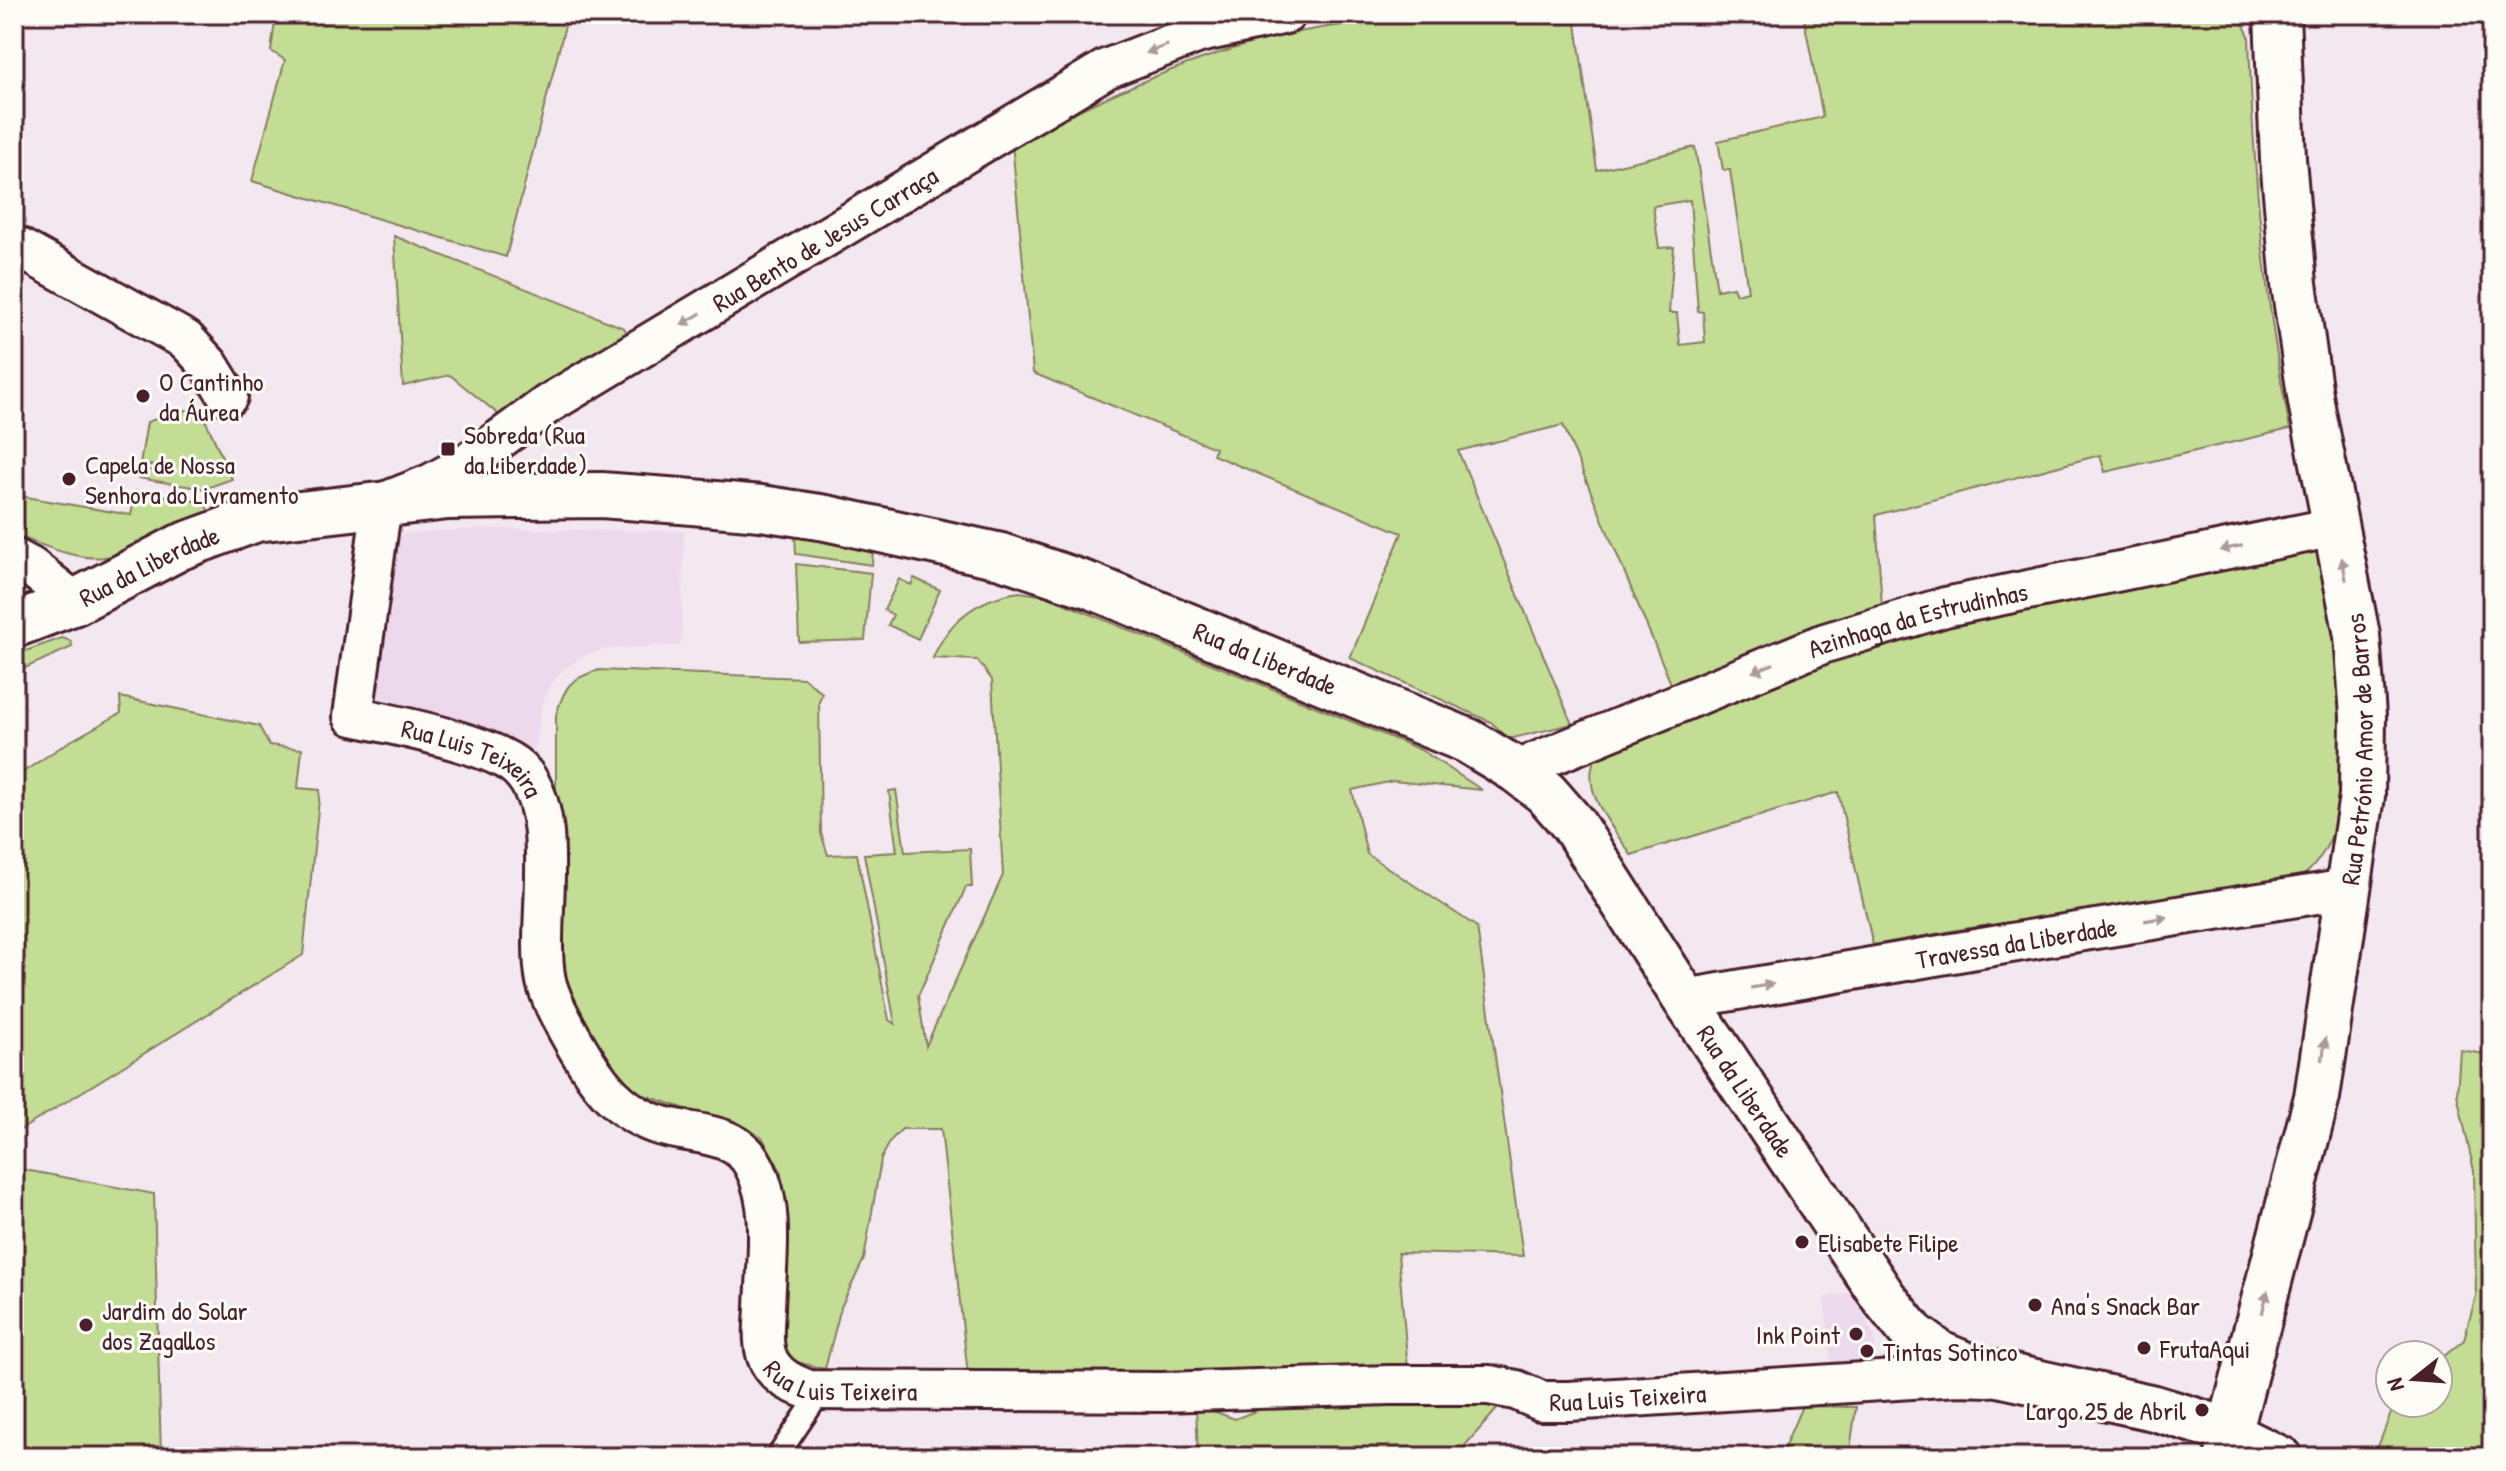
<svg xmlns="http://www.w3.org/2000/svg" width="2506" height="1471" font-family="'Patrick Hand',sans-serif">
	<rect width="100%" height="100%" fill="#f3e7f0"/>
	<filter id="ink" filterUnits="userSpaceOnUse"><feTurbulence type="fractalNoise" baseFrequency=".0125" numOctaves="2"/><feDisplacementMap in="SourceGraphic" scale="16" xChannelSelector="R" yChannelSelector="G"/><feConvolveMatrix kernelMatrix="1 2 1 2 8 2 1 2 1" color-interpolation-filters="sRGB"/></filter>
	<g filter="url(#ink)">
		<!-- built -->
		<path fill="#ecd9eb" d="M482,529L684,531L681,645L602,649L578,659L562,671L550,686L541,707L535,750L371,695L395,537L408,533Z
			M1850,1293L1874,1334L1876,1364L1832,1370L1824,1298Z"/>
		<!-- green -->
		<path fill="#c3dd94" stroke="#867e60" stroke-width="2" fill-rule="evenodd" d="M276,14H568L506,257L252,181L285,60L271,51Z
			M1439,14L1575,17L1597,170L1695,147L1717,290L1733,287L1736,294L1748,291L1730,170H1723L1718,141L1823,117L1803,14H2236L2242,21L2249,36C2253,171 2264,297 2290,429L2105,472L2100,455L1876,515L1882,608L1674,691L1563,425L1458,451L1572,724L1509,739L1491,722L1350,658L1402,533L1213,455L1215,448L1033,373L1012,143C1103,97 1199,52 1299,32C1346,23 1392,18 1439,14ZM1690,200L1698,311L1703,312L1705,342L1680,345L1677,313H1669L1674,247L1659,248L1653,206Z
			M394,236L624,328L633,341L503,418L450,375L403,386Z
			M200,408L232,479L204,489L138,478L139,469L156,471V466L140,464L147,422L180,411Z
			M136,491L205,503L209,513C177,523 134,554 105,557C75,561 42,544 14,535V495L131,515Z
			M795,534L873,549L872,565L796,554Z
			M2318,549C2326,586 2336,624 2342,663C2345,684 2342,708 2342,730C2342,785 2346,851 2292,884L1963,929L1873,945L1838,792L1631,855C1613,827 1580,792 1595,758L1666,722L1914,629Z
			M796,564L871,573L865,640L799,642Z
			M914,578L940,590L918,639L888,625L893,615L884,610L899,579L911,585Z
			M1020,592L1046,596L1421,750L1482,790L1393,781L1352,790L1367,854L1477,927L1523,1256L1398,1253L1408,1370L1054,1382L968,1375L941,1129H902L891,1140L881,1159L864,1259L841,1307L825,1369L777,1357L781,1171L762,1137L725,1122L632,1091L617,1079L564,987L556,919V715C565,686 569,679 599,670L804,678L822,693L819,702L821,833L828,855L857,854L889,1020L895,1024L864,854L897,852L889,791L896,790L905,852L970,849L972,887H966L918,996L926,1046L1003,875L992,680L977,660L933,658C949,619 979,598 1020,592Z
			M62,638L71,641L72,647L14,673V655Z
			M120,697L259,726L269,745L302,749L298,788L320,790L303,955L14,1134V778L67,743L121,713Z
			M2460,1050L2492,1055V1457H2374L2395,1403H2438V1361L2464,1340L2476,1296L2474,1171L2457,1094Z
			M14,1168L154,1194L161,1457H14Z
			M1505,1400L1455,1457H1198L1196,1405L1235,1419L1271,1405Z
			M1802,1406L1856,1407L1849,1457H1780Z"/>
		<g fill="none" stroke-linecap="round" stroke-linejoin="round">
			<!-- lane casing -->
			<g stroke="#4a1f2b" stroke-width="26">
				<path id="lane" d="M777,1457L822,1390"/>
			</g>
			<!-- street casing -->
			<g stroke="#4a1f2b" stroke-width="44">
				<g id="street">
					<path id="s1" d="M1286,14L1199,33L1106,69L548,404L463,466L430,484L382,503L353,716C390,724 494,744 519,769C565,814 534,922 546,981C553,1010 591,1075 612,1096C621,1105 635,1115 646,1120C680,1137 734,1126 754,1166C776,1208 766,1264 765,1309C764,1325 761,1349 770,1363C779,1378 793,1384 809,1390L1162,1392L1390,1385H1489L1516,1390L1541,1401H1569L1958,1376L1989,1377"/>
					<path d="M14,245L186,340L209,365L228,396"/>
					<path d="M14,558L31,567L75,602"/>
					<path id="s2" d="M1516,770L1825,643L1945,607L2335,527"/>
					<path id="s3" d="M1685,999L2046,937L2347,889"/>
					<path d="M2230,1431L2283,1457"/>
				</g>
			</g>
			<!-- secondary casing -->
			<g stroke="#4a1f2b" stroke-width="50">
				<g id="secondary">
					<path id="s4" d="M14,625L75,602L180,547L256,519L448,497L601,495L681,501L761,508L826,518L1001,556L1091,586L1468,741L1516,770L1546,793L1573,824L1685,999L1884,1298L1913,1334L1940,1354L1976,1369L2154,1408L2230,1431"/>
					<path id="s5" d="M2228,1457L2230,1431L2317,1097L2362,796L2363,716L2357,635L2311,402L2294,284L2283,159L2277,14"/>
				</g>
			</g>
			<!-- lane -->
			<use href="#lane" stroke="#fdfcf7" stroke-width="20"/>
			<!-- street -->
			<use href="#street" stroke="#fdfcf7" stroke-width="38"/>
			<!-- secondary -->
			<use href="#secondary" stroke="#fdfcf7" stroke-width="44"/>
		</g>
		<!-- one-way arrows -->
		<defs><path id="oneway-solid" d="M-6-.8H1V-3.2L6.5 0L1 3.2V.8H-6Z" transform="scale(2)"/></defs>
		<g fill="#ac999b">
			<use href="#oneway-solid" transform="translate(1157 49) rotate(159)"/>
			<use href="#oneway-solid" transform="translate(691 319) rotate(149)"/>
			<use href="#oneway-solid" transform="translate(2231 548) rotate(168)"/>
			<use href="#oneway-solid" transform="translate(2344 569) rotate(-101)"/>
			<use href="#oneway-solid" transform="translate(1763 668) rotate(158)"/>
			<use href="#oneway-solid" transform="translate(2156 919) rotate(-9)"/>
			<use href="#oneway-solid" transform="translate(1762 986) rotate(-10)"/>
			<use href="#oneway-solid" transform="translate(2324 1049) rotate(-82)"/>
			<use href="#oneway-solid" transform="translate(2265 1302) rotate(-76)"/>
		</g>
	</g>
	<!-- markers -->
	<g fill="#4a1f2b" stroke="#fdfcf7" stroke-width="3">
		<circle cx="143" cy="396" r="8"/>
		<rect x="440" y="441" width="16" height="16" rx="4"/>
		<circle cx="69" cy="479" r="8"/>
		<circle cx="1802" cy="1242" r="8"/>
		<circle cx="2035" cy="1305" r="8"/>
		<circle cx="86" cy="1325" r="8"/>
		<circle cx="1856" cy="1334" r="8"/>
		<circle cx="2144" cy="1348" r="8"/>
		<circle cx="1867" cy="1351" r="8"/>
		<circle cx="2202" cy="1410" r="8"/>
	</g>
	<g text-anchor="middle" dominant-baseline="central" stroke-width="6" stroke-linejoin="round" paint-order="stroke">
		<!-- street labels -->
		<g font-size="26" fill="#4a1f2b" stroke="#fdfcf7">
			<text transform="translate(825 239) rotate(-31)">Rua Bento de Jesus Carraça</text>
			<text stroke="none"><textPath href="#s4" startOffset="148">Rua da Liberdade</textPath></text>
			<text stroke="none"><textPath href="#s2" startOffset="430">Azinhaga da Estrudinhas</textPath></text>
			<text stroke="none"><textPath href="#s4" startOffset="1300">Rua da Liberdade</textPath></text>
			<text stroke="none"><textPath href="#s5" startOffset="722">Rua Petrónio Amor de Barros</textPath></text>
			<text stroke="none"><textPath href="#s1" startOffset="1378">Rua Luis Teixeira</textPath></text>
			<text stroke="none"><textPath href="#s3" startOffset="336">Travessa da Liberdade</textPath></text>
			<text stroke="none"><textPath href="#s4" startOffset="1972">Rua da Liberdade</textPath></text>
			<text stroke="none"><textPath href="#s1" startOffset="2218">Rua Luis Teixeira</textPath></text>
			<text stroke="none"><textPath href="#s1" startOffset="3010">Rua Luis Teixeira</textPath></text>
		</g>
		<!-- poi labels -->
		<g font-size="26" fill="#4a1f2b" stroke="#fdfcf7" text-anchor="start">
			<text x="159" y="381">O Cantinho<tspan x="159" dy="30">da Áurea</tspan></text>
			<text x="464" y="434">Sobreda (Rua<tspan x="464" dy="30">da Liberdade)</tspan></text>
			<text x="85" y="464">Capela de Nossa<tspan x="85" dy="30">Senhora do Livramento</tspan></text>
			<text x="1818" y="1242">Elisabete Filipe</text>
			<text x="2051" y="1305">Ana's Snack Bar</text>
			<text x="102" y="1310">Jardim do Solar<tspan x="102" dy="30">dos Zagallos</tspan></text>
			<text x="1840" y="1334" text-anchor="end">Ink Point</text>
			<text x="2160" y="1348">FrutaAqui</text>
			<text x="1883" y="1351">Tintas Sotinco</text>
			<text x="2186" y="1410" text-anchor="end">Largo 25 de Abril</text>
		</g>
	</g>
	<!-- margin -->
	<rect width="2506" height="1471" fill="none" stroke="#fdfcf7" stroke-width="48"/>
	<rect x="24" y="24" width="2458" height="1423" fill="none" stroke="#4a1f2b" stroke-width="3" filter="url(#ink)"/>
	<!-- north arrow -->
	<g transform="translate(2414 1379) rotate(253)"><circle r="38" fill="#fdfcf7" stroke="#b5a4a5" stroke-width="2"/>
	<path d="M0-6L14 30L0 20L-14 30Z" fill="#4a1f2b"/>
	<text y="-12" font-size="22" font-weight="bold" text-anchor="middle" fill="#4a1f2b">N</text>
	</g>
</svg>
